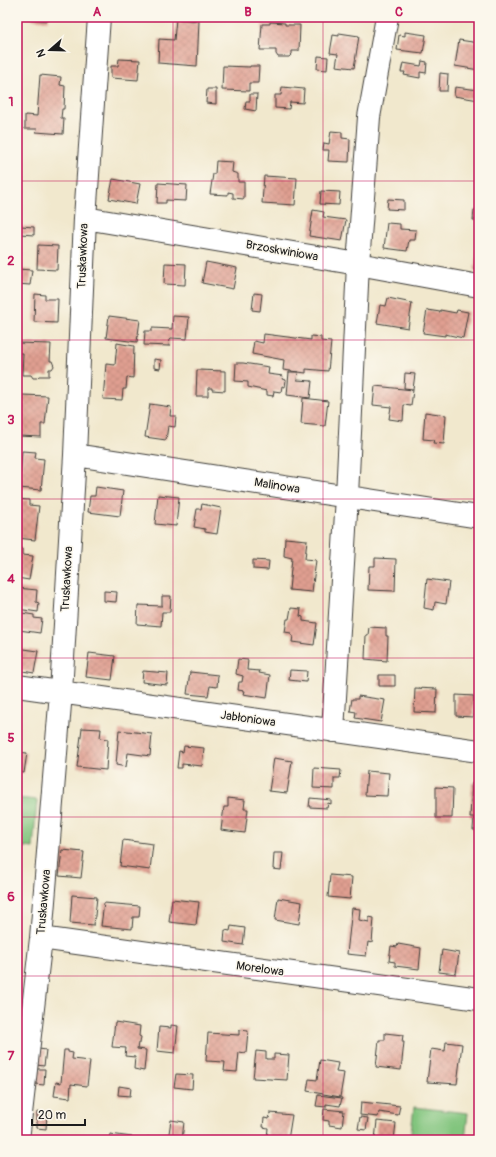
<svg xmlns="http://www.w3.org/2000/svg" width="496" height="1157" font-family="Pangolin,sans-serif">
	<defs>
		<pattern id="building-cross-hatch" width="8" height="8" patternUnits="userSpaceOnUse"><rect width="8" height="8" fill="#e09f91"/><path d="M0 0l8 8M0 8l8-8" fill="none" stroke="#c0887c"/></pattern>
	</defs>
	<rect width="100%" height="100%" fill="#fbf7ec"/>
	<filter id="ink" filterUnits="userSpaceOnUse"><feTurbulence type="fractalNoise" baseFrequency=".025" numOctaves="2"/><feDisplacementMap in="SourceGraphic" scale="8" xChannelSelector="R" yChannelSelector="G"/><feConvolveMatrix kernelMatrix="1 2 1 2 8 2 1 2 1" color-interpolation-filters="sRGB"/></filter>
	<filter id="wash" filterUnits="userSpaceOnUse"><feTurbulence type="fractalNoise" baseFrequency=".012" numOctaves="4" result="noise"/><feDisplacementMap in="SourceGraphic" scale="16" xChannelSelector="R" yChannelSelector="G"/><feGaussianBlur stdDeviation="0.9" result="paint"/><feColorMatrix in="noise" values="0 0 0 0 0 0 0 0 0 0 0 0 0 0 0 0 0 1.4 0 .05"/><feComposite in="paint" operator="in"/></filter>
	<g filter="url(#wash)">
		<rect width="100%" height="100%" fill="#f1e8cd"/>
		<!-- green -->
		<path fill="#82c57e" stroke="#4f704d" d="M17,798L37,800L33,848L17,846Z
			M414,1107L468,1113L465,1140H410Z"/>
		<g id="blocks">
			<!-- building -->
			<path fill="url(#building-cross-hatch)" d="M21,17H49L48,21L21,18Z
				M176,19L199,21L197,66L158,63L159,39L174,40Z
				M270,22L285,23V25H300L299,51H292V54L289,57H278L276,54V50H260L262,24H270Z
				M405,32L426,35L423,53L397,50L399,35L405,36Z
				M339,33L359,36L354,68L336,66L338,54L330,53L333,35L339,36Z
				M459,40L479,43V70L455,66Z
				M318,56L328,57L327,70L317,69Z
				M119,59L140,60L138,80L111,78V66H118Z
				M422,61L427,62L426,73L420,72V78L404,75L405,72H401L403,63L421,66Z
				M223,66L250,67V66H259L258,83H249V91L222,90Z
				M440,73L448,74L447,91H439Z
				M40,75L61,77L60,85L65,86L64,109H62L61,118H64L63,134L36,132L37,129H25V115L37,116Z
				M282,87L304,89L303,103L290,102L289,109L275,108V95H281Z
				M455,87L479,90V100L454,96Z
				M207,89H216V104L206,103Z
				M250,94H257L256,111L245,109L246,101H250Z
				M331,131L342,132V138L350,139L349,162L328,161L329,150H323L324,143L329,144Z
				M216,161L233,162L232,172L238,174V182H244V199L233,198V193L228,192V195L210,194L213,174H215Z
				M264,176L297,178L295,205L262,203Z
				M113,179L140,184L136,204L109,199Z
				M158,183L187,185L186,201L166,200V203H157Z
				M321,191L340,192L339,205L320,204Z
				M388,199L404,200V210L387,209Z
				M313,210L324,212L323,217L346,220L342,241L309,236Z
				M474,210H479V220H473Z
				M387,223L400,224V229L416,230L415,240H409L407,251L384,248Z
				M21,226L34,227V235L20,234Z
				M478,244H479V271L474,270Z
				M38,245L58,246L57,270L37,269Z
				M206,262L237,268L233,289L202,283Z
				M165,263L186,264L185,285L164,284Z
				M17,269L32,270L30,285L17,284Z
				M254,293L262,294L260,311L252,310Z
				M35,294L45,295V299H58L57,323L34,322Z
				M388,298L412,303L408,328L377,323L380,305L386,306Z
				M427,310L440,312V310L456,313L457,310L468,312L463,338L445,334V336L423,333Z
				M109,316L140,320L137,342L106,338Z
				M173,316L189,317L187,339L171,338L170,339L169,346L144,345L145,331H152V328L172,329Z
				M264,334L311,340V336L321,337V341L331,342L328,371L306,369V373L283,370L284,360L252,354L254,341L263,343Z
				M17,343L51,344L50,361H52L54,366L52,369H49V376H39L37,378H33L31,375H22L23,353H17Z
				M117,343L134,346L133,378L127,377L126,389H123L122,400L103,399L106,364L115,365Z
				M154,359L161,360L160,369L154,368Z
				M236,363H243L269,367L268,374L283,376L282,379L286,380L285,387L282,386L281,392L274,391L273,396L267,395V391L248,387V382L235,381Z
				M197,370L225,371V391L212,390V388H208V396H196Z
				M289,372H298L297,380L312,381L310,398L287,395Z
				M405,373L415,374L413,389L404,388Z
				M375,386L413,390L411,406L404,405L403,421L389,419L391,407L373,405Z
				M22,395L48,396L45,424H41V437L19,436Z
				M303,398L328,401L325,426L301,424Z
				M150,404L171,407L170,416H176L175,427L168,426L166,440L145,437Z
				M425,412L446,415L444,444L433,443L434,440L423,439Z
				M22,451L36,452L35,458L44,459L41,490L19,488V484V488H17V478L20,479Z
				M96,487L123,491L120,516L88,512L90,496H95Z
				M158,495L179,497L176,526L155,524Z
				M18,499L29,500V505L39,506L35,540L17,538Z
				M202,504L221,508L217,534L205,532V529L194,527L197,509H201Z
				M285,538L307,540L305,559L316,560L312,592L289,590L292,558L284,556Z
				M17,548L22,549V555L33,556L29,580L17,578Z
				M375,558L396,559L395,591L368,590L369,566H375Z
				M253,560L269,561L268,570L253,569Z
				M427,579L449,582L446,604L435,602L434,610L424,608Z
				M476,581L479,582V605H475Z
				M17,588L37,590L36,602L39,603L38,612L17,609Z
				M104,591L117,592L116,602L104,601Z
				M162,596H171L170,612H162L161,626L137,624L138,605L162,606Z
				M291,608L301,609L300,616L303,617V621L317,623L314,645L292,642L293,636L291,635V633L285,632L287,619H289Z
				M22,613L34,615V618L42,619L40,633L19,630Z
				M369,627L386,628V636H388L387,661L365,659L366,635H368Z
				M17,648L38,651L34,673L17,670Z
				M89,653L115,656L112,680L86,677Z
				M238,659L248,660L247,670L260,671L259,673L270,675L267,698L243,694L244,691L238,690L239,682H242L243,676L236,674Z
				M290,670L307,671L306,682L289,680Z
				M143,671L168,673L167,685L142,682Z
				M190,672L218,675L217,687L210,686L208,696L187,694Z
				M379,675H395V686H379Z
				M415,688L437,689L436,713L414,712Z
				M456,695L474,696L473,717L456,716Z
				M358,696L385,700L381,722L355,718L356,712L350,711L352,699H358Z
				M17,712L20,713L18,730H17Z
				M82,728L101,729L100,738L108,739L106,770L77,767Z
				M119,730L152,734L150,756L128,753L126,767L116,765Z
				M184,746L204,748L202,766L182,764V768H177L179,751L183,752Z
				M17,752L27,753L24,773L17,772Z
				M274,758L292,761L287,793L269,791Z
				M314,768L341,770L340,778H334V789L313,788Z
				M367,771L389,773L387,796L365,795Z
				M472,783H479V830H473L474,817H470Z
				M436,787L453,788L452,818H436Z
				M228,798L245,800L244,809H248L245,833L221,830L224,807H228Z
				M310,798L331,800V804L328,803L327,808L309,807Z
				M123,840L153,844L150,870L120,866Z
				M62,850L84,852L81,878L59,876Z
				M274,853H283L281,870L273,869Z
				M330,875L352,877L350,899L328,897Z
				M72,895L97,897L94,925L70,923Z
				M278,898L302,902L299,924L275,920Z
				M172,899L199,902L196,925L169,922Z
				M104,903L140,906L139,917H133L132,929L101,926Z
				M352,908L360,909L359,920L369,922V917L374,918L372,943L368,942L366,956L347,954Z
				M231,926L245,928L243,945L224,942L225,930L230,931Z
				M398,944L421,948L419,969L395,966V962L389,961L391,946L397,947Z
				M442,950L459,953L456,974L439,972Z
				M115,1022L140,1026L139,1036L141,1037L140,1043H138L137,1049L146,1050L144,1071L134,1069L135,1057L125,1056L126,1048L112,1047Z
				M171,1025L178,1026L175,1053L157,1051L159,1027L171,1028Z
				M239,1030L248,1031L246,1053L239,1052L237,1072L224,1071L225,1062L206,1061L208,1033L239,1035Z
				M385,1033L403,1035L402,1042H404L401,1070L376,1067L379,1040H385Z
				M446,1042L462,1044L457,1084L427,1082L431,1049L445,1051Z
				M39,1049L46,1050L44,1066L37,1065Z
				M64,1050H68V1052L73,1053L72,1059L90,1061L87,1086L71,1084L70,1098L54,1096L56,1082L61,1083Z
				M256,1051L266,1052V1059H274V1054L289,1055L287,1080L253,1078Z
				M320,1060L338,1063L336,1072L344,1073L340,1097L307,1091L309,1079L317,1080Z
				M37,1069H45L44,1085L35,1084Z
				M176,1074L193,1075L192,1089L174,1087Z
				M119,1086L131,1088L130,1096L118,1095Z
				M318,1095L342,1098L340,1106L326,1104V1107L316,1106Z
				M361,1102L400,1106L398,1115L379,1112L378,1117L360,1115Z
				M324,1109L344,1111L342,1127L329,1125V1121L323,1120Z
				M37,1112L47,1113L46,1129L37,1128Z
				M270,1113L292,1115L288,1140L267,1138L268,1128L263,1127L264,1118L269,1119Z
				M360,1117L368,1118L366,1130L358,1129Z
				M171,1120L184,1122L182,1140H168Z
				M377,1121L396,1123L394,1140H375Z
				M478,1126H479V1140H476Z
				M110,1134L132,1137V1140H109Z
				M147,1137L162,1139V1140H147Z"/>
		</g>
	</g>
	<g filter="url(#ink)">
		<use href="#blocks" fill-opacity="0" stroke="#3c3b37" stroke-width="1"/>
		<g fill="none" stroke-linecap="round" stroke-linejoin="round">
			<!-- minor casing -->
			<g stroke="#3c3b37" stroke-width="24">
				<path id="minor" d="M85,218L358,264L479,286
					M75,455L479,517
					M17,686L479,751
					M333,731L347,496L358,264L369,117L387,17
					M41,938L479,999
					M18,1140L41,938L61,692L75,455L85,218L99,17"/>
			</g>
			<!-- minor -->
			<use href="#minor" stroke="#fff" stroke-width="22"/>
		</g>
	</g>
	<!-- grid -->
	<path fill="none" stroke="#c2185b" stroke-width="1" stroke-opacity="0.55" d="M173,17V1140M323,17V1140M17,181H479M17,340H479M17,499H479M17,658H479M17,817H479M17,976H479"/>
	<g text-anchor="middle" dominant-baseline="central" stroke-width="3" stroke-linejoin="round" paint-order="stroke">
		<!-- street labels -->
		<g font-size="12" fill="#1c1c1c" stroke="#fbf7ec">
			<text transform="translate(282 251) rotate(10)">Brzoskwiniowa</text>
			<text transform="translate(83 256) rotate(-88)">Truskawkowa</text>
			<text transform="translate(277 486) rotate(9)">Malinowa</text>
			<text transform="translate(67 579) rotate(-87)">Truskawkowa</text>
			<text transform="translate(248 719) rotate(8)">Jabłoniowa</text>
			<text transform="translate(44 902) rotate(-85)">Truskawkowa</text>
			<text transform="translate(260 969) rotate(8)">Morelowa</text>
		</g>
	</g>
	<!-- margin -->
	<rect width="496" height="1157" fill="none" stroke="#fbf7ec" stroke-width="44"/>
	<!-- north arrow -->
	<g transform="translate(50 50) rotate(250)" stroke="#fbf7ec" stroke-width="3" paint-order="stroke">
	<path d="M0-3L7 15L0 10L-7 15Z" fill="#1c1c1c"/>
	<text y="-6" font-size="11" font-weight="bold" text-anchor="middle" fill="#1c1c1c">N</text>
	</g>
	<!-- scale -->
	<path d="M32 1119v6h53v-6" fill="none" stroke="#1c1c1c" stroke-width="2"/>
	<text x="38" y="1119" font-size="12" fill="#1c1c1c" stroke="#fbf7ec" stroke-width="3" paint-order="stroke">20 m</text>
	<rect x="22" y="22" width="452" height="1113" fill="none" stroke="#c2185b" stroke-width="1.5"/>
	<g font-size="13" text-anchor="middle" font-weight="bold" fill="#c2185b">
		<text x="97" y="16">A</text>
		<text x="248" y="16">B</text>
		<text x="399" y="16">C</text>
		<text x="11" y="106">1</text>
		<text x="11" y="265">2</text>
		<text x="11" y="424">3</text>
		<text x="11" y="583">4</text>
		<text x="11" y="742">5</text>
		<text x="11" y="901">6</text>
		<text x="11" y="1060">7</text>
	</g>
</svg>
